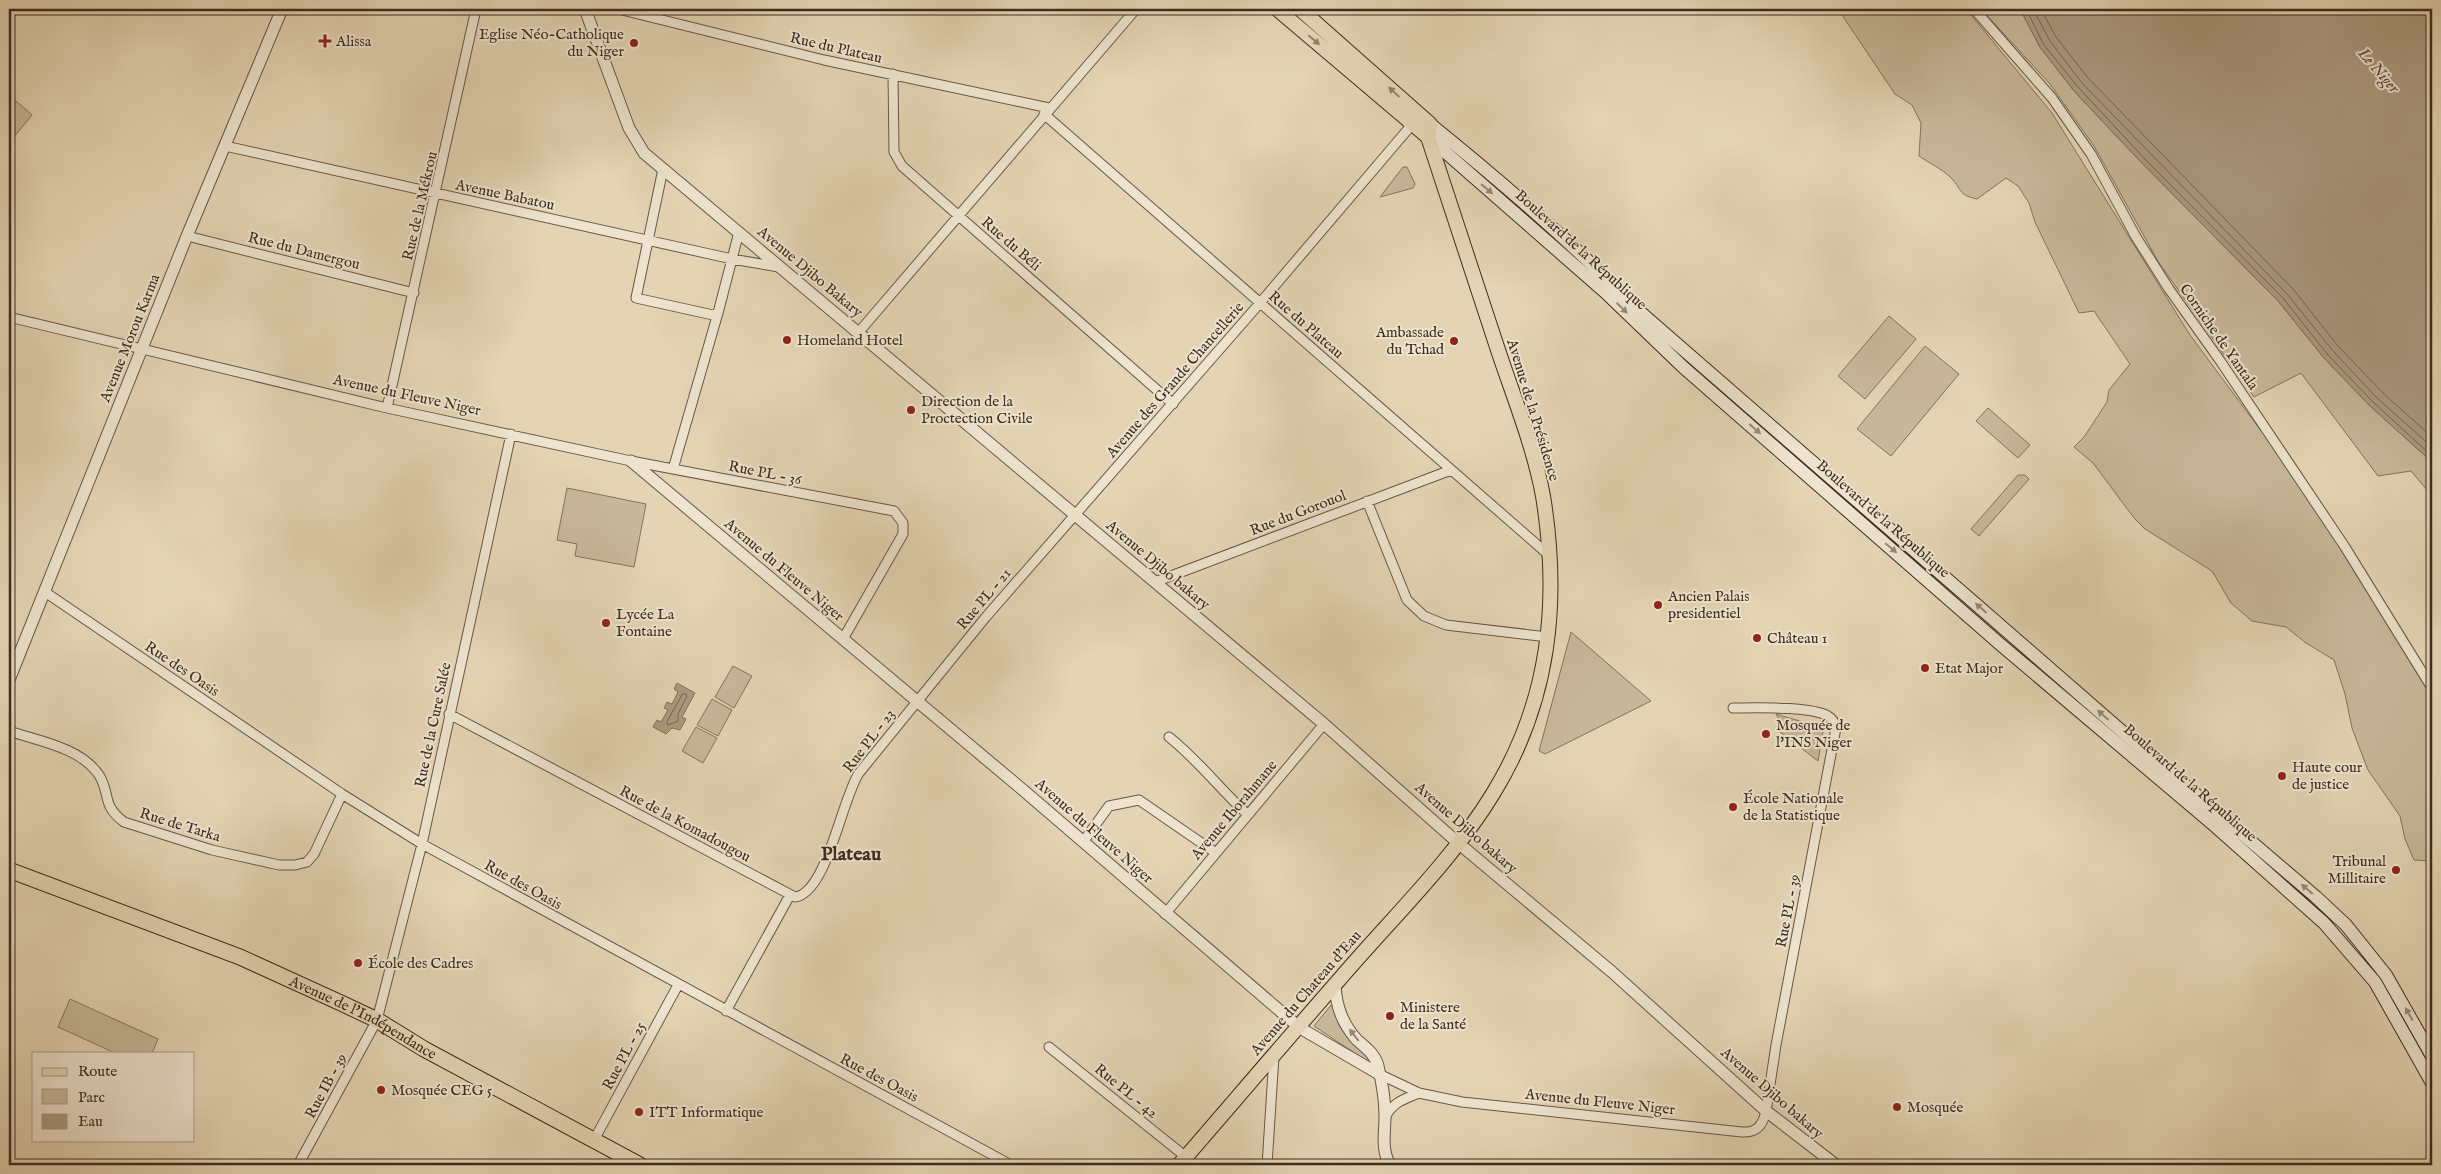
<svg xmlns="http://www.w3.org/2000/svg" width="2441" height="1174" font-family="'IM FELL English',serif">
	<rect width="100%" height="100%" fill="#e4d4b3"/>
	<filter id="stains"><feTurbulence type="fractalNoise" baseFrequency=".004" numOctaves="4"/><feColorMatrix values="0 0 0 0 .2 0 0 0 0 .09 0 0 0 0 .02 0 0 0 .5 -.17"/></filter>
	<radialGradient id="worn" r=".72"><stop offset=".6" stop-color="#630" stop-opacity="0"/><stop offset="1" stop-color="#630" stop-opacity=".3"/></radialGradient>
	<!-- green -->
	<path fill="#c8b89a" stroke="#83725d" d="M1838,9H1966L2052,113L2190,335L2276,451L2349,561L2432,695V859L2429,861L2414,860L2405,839L2400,816L2368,770L2352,728L2345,694L2334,660L2306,643L2286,627L2252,621L2231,603L2212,571L2145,529L2134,518L2093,463L2074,447L2084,437L2107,402L2109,390L2130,364L2094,311L2079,313L2035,222L2029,203L2018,186L2006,178L1977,199C1957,195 1962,188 1950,177C1942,169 1929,163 1919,156L1921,123L1912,105L1895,94Z
		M1981,9H2020L2040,47L2074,91L2139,160L2279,302L2324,358L2370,406L2432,462V496L2411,471L2378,476L2301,373L2254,397L2159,263L2094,146L2050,84Z
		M9,95L32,115L9,143Z
		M1403,167H1407L1415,184L1413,188L1380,197Z
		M1889,316L1916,339L1865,399L1838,376Z
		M1925,346L1959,374L1891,456L1857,429Z
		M1988,408L2030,445L2018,458L1976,421Z
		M2018,475H2025L2029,479L1979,536L1971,529Z
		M567,488L646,504L634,567L575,556L577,544L557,540Z
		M1571,632L1651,701L1545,754L1539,751Z
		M733,666L752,676L734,708L715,697Z
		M712,699L732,710L718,736L697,725Z
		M1776,714L1813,725L1823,732L1818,761L1780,732L1784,728Z
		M696,727L717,738L703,763L682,751Z
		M70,999L158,1039L152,1053H115L58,1027Z
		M1331,1005L1374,1061L1371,1064L1314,1026Z"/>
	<!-- water -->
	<path fill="#ac9b81" stroke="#806f5a" d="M2020,9H2432V462L2370,406L2324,358L2279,302L2139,160L2074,91L2040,47Z
		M677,683L695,693L682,717L686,719L680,730L672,728L666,734L653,727L657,720L661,722L668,710L664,708L667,702L672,704L678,692L674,689Z"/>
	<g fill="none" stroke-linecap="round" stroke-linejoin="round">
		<!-- shore -->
		<path stroke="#756450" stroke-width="1" d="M2026,9L2044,45L2078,87L2143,157L2283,298L2328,355L2373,402L2432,456
			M2033,9L2050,41L2082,83L2287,294L2333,351L2377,398L2432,447
			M2041,9L2056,37L2088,78L2293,289L2338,346L2383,393L2432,437
			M683,694H686L687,696L678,714V721L668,725L667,722Z"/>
		<!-- minor casing -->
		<g stroke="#685745" stroke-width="11">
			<path id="minor" d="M618,9L824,60L1049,108
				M1974,9L2052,98L2091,154L2136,237L2169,289L2221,362L2345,547L2432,688
				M893,74L894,152L902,166L1173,404
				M1044,114L1550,556
				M225,146L732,259L779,267
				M663,169L636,298L713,315L718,313L739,232
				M187,236L414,293
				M9,317L387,408L631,461L894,511L903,523V534L843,639
				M858,333L1136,9
				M387,408L476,9
				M673,469L718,313
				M1367,501L1407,600L1424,616L1446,625L1548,637
				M1155,582L1451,470
				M45,592L342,794L422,844L1011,1165
				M449,714L795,897C827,893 842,798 859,773L985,618L1260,303L1415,121
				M9,731C38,741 80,747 99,775C111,794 101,805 124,822L212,850L279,865H295L307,862L314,854L342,794
				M1169,737C1198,760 1220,789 1247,814
				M1083,842L1109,806L1139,800L1216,853
				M1165,914L1324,724
				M726,1011L790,895
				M1049,1047L1186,1157
				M1379,1074L1419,1093L1462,1102L1742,1132C1757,1133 1763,1125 1766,1111L1776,1045L1836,728C1835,723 1833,719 1828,716C1810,706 1755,708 1733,708
				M1386,1116C1393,1102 1405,1099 1419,1093
				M594,1140L678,985
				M298,1165L377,1020L422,844L511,434
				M1267,1165L1274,1056"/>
		</g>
		<!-- tertiary casing -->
		<g stroke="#685745" stroke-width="13">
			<path id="tertiary" d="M585,9L629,128L644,153L1324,724L1457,842L1612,972L1766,1111L1836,1165
				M631,461L1023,790L1300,1028L1379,1074
				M9,680L187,236L282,9
				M1335,984C1336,1006 1342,1023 1357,1040C1366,1048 1375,1054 1378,1066C1382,1082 1385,1099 1385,1116C1385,1132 1381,1150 1390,1165"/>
		</g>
		<!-- secondary casing -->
		<g stroke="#3e2d20" stroke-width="14">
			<path id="secondary" d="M1430,124C1503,183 1574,244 1639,311L2125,734L2316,897L2346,925L2386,975L2432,1056
				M1428,137L1605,292L1683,367L2001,645L2215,826L2324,923L2375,982L2432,1083"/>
		</g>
		<!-- primary casing -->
		<g stroke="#3e2d20" stroke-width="16">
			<path id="primary" d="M1277,9L1428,137
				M1179,1165C1237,1098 1294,1031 1352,965C1401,909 1456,855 1494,792C1550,700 1560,601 1543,496C1534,447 1514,398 1498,350C1474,279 1452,208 1428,137L1430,124L1300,9"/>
		</g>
		<!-- trunk casing -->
		<g stroke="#3e2d20" stroke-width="17">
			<g id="trunk">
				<path id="s1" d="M9,870L240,957L341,1003L377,1020L424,1049L640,1165"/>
			</g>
		</g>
		<!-- minor -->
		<use href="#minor" stroke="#ede3ce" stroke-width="9"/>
		<!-- tertiary -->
		<use href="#tertiary" stroke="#ede3ce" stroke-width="11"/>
		<!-- secondary -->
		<use href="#secondary" stroke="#ede3ce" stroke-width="12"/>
		<!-- primary -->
		<use href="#primary" stroke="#e4d4b3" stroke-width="14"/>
		<!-- trunk -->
		<use href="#trunk" stroke="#e4d4b3" stroke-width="15"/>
	</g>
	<!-- one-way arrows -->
	<defs><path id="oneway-solid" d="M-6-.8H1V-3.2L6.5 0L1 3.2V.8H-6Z" transform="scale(1.25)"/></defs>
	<g fill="#91806a">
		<use href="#oneway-solid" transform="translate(1314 40) rotate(40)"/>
		<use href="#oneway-solid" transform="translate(1394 92) rotate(-137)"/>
	</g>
	<g fill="#968877">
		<use href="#oneway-solid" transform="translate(1487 189) rotate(40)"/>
		<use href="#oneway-solid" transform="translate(1622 308) rotate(44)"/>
		<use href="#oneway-solid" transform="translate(1755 429) rotate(41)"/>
		<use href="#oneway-solid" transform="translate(1891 548) rotate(40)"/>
		<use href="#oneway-solid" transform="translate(1981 608) rotate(-139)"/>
		<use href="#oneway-solid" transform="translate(2103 715) rotate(-138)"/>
		<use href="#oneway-solid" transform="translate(2307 889) rotate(-139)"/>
		<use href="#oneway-solid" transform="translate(2409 1014) rotate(-119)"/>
		<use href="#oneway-solid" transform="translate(1354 1035) rotate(-128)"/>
	</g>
	<!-- markers -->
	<g fill="#8f2418" stroke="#ede3ce" stroke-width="2">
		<path d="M322.5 33.5h5v5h5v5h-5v5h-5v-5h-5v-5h5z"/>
		<circle cx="634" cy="43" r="5"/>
		<circle cx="787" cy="340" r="5"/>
		<circle cx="1454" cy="341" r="5"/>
		<circle cx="911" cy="410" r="5"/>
		<circle cx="1658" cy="605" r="5"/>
		<circle cx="606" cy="623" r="5"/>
		<circle cx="1757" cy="638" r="5"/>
		<circle cx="1925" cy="668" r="5"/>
		<circle cx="1766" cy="734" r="5"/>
		<circle cx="2282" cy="776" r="5"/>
		<circle cx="1733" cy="807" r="5"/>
		<circle cx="2396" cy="870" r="5"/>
		<circle cx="358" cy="963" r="5"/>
		<circle cx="1390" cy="1016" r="5"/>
		<circle cx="381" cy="1090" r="5"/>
		<circle cx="1897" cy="1107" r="5"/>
		<circle cx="639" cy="1112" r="5"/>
	</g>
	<g text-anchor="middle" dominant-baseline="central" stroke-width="4" stroke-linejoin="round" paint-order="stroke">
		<!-- poi labels -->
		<g font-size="15" fill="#3e2d20" stroke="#ede3ce" text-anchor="start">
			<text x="624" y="34" text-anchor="end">Eglise Néo-Catholique<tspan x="624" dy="17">du Niger</tspan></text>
			<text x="336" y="41">Alissa</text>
			<text x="1444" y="332" text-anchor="end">Ambassade<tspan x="1444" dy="17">du Tchad</tspan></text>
			<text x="797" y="340">Homeland Hotel</text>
			<text x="921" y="401">Direction de la<tspan x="921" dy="17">Proctection Civile</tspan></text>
			<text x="1668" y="596">Ancien Palais<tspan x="1668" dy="17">presidentiel</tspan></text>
			<text x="616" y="614">Lycée La<tspan x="616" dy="17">Fontaine</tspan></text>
			<text x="1767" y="638">Château 1</text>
			<text x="1935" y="668">Etat Major</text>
			<text x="1776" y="725">Mosquée de<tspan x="1776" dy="17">l'INS Niger</tspan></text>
			<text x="2292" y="767">Haute cour<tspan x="2292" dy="17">de justice</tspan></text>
			<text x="1743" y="798">École Nationale<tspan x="1743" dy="17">de la Statistique</tspan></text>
			<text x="2386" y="861" text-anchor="end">Tribunal<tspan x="2386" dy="17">Millitaire</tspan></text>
			<text x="368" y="963">École des Cadres</text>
			<text x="1400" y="1007">Ministere<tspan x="1400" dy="17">de la Santé</tspan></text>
			<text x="391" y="1090">Mosquée CEG 5</text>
			<text x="1907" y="1107">Mosquée</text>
			<text x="649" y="1112">ITT Informatique</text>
		</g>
		<!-- street labels -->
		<g font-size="15" fill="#3e2d20" stroke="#ede3ce">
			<text transform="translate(836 48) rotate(13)">Rue du Plateau</text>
			<text transform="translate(505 195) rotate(12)">Avenue Babatou</text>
			<text transform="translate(420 206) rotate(-77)">Rue de la Mékrou</text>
			<text transform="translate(1011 244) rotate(41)">Rue du Béli</text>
			<text transform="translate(1581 250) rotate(42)">Boulevard de la République</text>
			<text transform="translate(304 251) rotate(14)">Rue du Damergou</text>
			<text transform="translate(810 272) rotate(40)">Avenue Djibo Bakary</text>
			<text transform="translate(1306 325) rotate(41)">Rue du Plateau</text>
			<text transform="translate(2219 337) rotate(55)">Corniche de Yantala</text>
			<text transform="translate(130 338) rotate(-68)">Avenue Morou Karma</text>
			<text transform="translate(1175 380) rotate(-49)">Avenue des Grande Chancellerie</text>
			<text transform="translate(407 395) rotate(12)">Avenue du Fleuve Niger</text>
			<text transform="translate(1533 410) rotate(73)">Avenue de la Présidence</text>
			<text transform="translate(765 473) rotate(11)">Rue PL - 36</text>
			<text transform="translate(1298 513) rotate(-21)">Rue du Gorouol</text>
			<text transform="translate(1883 519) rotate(41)">Boulevard de la République</text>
			<text transform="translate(1158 565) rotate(40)">Avenue Djibo bakary</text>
			<text transform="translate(784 570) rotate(40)">Avenue du Fleuve Niger</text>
			<text transform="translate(984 599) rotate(-50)">Rue PL - 21</text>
			<text transform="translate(182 669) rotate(34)">Rue des Oasis</text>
			<text transform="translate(433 725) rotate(-78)">Rue de la Cure Salée</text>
			<text transform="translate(869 741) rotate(-53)">Rue PL - 23</text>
			<text transform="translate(2190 783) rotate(41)">Boulevard de la République</text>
			<text transform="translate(1234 810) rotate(-50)">Avenue Iborahmane</text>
			<text transform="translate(685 824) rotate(28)">Rue de la Komadougou</text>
			<text transform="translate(180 825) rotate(17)">Rue de Tarka</text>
			<text transform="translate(1466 828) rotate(41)">Avenue Djibo bakary</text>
			<text transform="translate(1094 831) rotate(41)">Avenue du Fleuve Niger</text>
			<text transform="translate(523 885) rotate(29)">Rue des Oasis</text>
			<text transform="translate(1788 911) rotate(-79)">Rue PL - 39</text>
			<text transform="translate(1306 993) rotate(-49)">Avenue du Chateau d'Eau</text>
			<text stroke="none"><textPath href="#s1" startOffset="384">Avenue de l'Indépendance</textPath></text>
			<text transform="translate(624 1056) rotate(-62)">Rue PL - 25</text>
			<text transform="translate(879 1078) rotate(28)">Rue des Oasis</text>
			<text transform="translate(326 1086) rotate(-62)">Rue IB - 39</text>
			<text transform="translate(1126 1091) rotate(39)">Rue PL - 42</text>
			<text transform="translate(1772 1093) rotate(41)">Avenue Djibo bakary</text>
			<text transform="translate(1600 1102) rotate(6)">Avenue du Fleuve Niger</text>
		</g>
		<!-- water labels -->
		<g font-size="16" font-style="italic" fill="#5a4838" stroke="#ede3ce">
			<text transform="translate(2378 71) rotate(49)">Le Niger</text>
		</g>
		<!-- district labels -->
		<g font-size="20" font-weight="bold" fill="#3e2d20" stroke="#ede3ce">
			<text x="851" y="854">Plateau</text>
		</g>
	</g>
	<!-- margin -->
	<rect width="2441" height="1174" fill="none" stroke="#e4d4b3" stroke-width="30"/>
	<rect x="10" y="10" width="2421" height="1154" fill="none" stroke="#3e2d20" stroke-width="2.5"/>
	<rect x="15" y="15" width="2411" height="1144" fill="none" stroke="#3e2d20"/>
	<!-- legend -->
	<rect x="32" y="1052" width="162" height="90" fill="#ede3ce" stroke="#a79a88"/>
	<rect x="42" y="1068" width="25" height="8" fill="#e4d4b3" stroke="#a79a88"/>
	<text x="78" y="1076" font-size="15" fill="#3e2d20">Route</text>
	<rect x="42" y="1089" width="25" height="15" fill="#c8b89a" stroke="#a79a88"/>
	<text x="78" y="1102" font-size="15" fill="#3e2d20">Parc</text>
	<rect x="42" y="1114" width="25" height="15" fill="#ac9b81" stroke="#a79a88"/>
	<text x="78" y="1126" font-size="15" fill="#3e2d20">Eau</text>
	<rect width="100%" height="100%" filter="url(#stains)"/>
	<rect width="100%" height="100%" fill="url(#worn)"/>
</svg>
